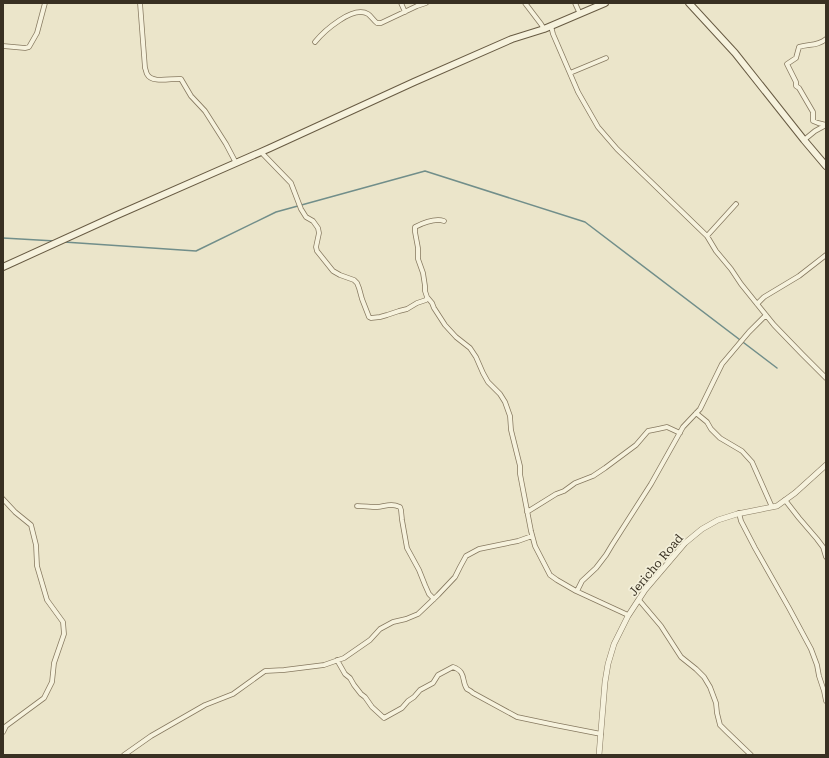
<svg xmlns="http://www.w3.org/2000/svg" width="829" height="758" font-family="'Roboto Serif',serif">
	<rect width="100%" height="100%" fill="#ebe5ca"/>
	<g fill="none" stroke-linecap="round" stroke-linejoin="round">
		<!-- stream -->
		<path stroke="#718e8a" stroke-width="1.5" d="M3,238L55,241
			M64,242L196,251L276,212L425,171L585,222L777,368"/>
		<!-- minor casing -->
		<g stroke="#867960" stroke-width="5.5">
			<path id="minor" d="M140,3L145,68C146,70 146,72 147,74C152,84 172,78 181,79L191,96L205,111L226,144L236,163
				M401,3L405,12
				M525,3L541,24L544,29
				M575,3L580,14
				M551,26L553,34L578,92L598,127L617,149L707,236L716,251L731,269L741,284L774,325L802,354L826,378
				M826,39C818,46 809,44 799,47L796,58L787,64L796,82V86L799,88L813,112V121L818,123L826,125
				M315,42C324,31 353,5 368,14C371,16 374,21 377,23H381L417,6L426,3
				M3,46L25,48L29,47L37,33L45,3
				M570,73L606,58
				M804,140L815,131L826,125
				M261,152L291,183L301,209L306,217L313,221L318,228L319,233L316,247L317,251L333,271L340,275L354,280L357,283L359,288L362,299L369,317L371,318L380,317L387,315L399,311L407,309L417,303L426,300L427,297L425,291V286L423,273L418,259V248L415,232V227C423,223 435,218 444,221
				M707,236L736,204
				M427,297L432,303L434,308L445,325L456,337L470,348L476,357L483,373L488,382L500,394L505,402L510,416L511,430L520,466V474L531,531L535,546L550,575L557,580L576,591L628,615
				M757,304L764,297L799,276L826,255
				M696,413L707,422L711,429L720,438L742,451L752,462L772,507
				M3,499L15,512L31,525L36,545L37,566L47,600L63,622L64,634L54,663L52,682L44,698L6,726L3,732
				M785,500L799,518L817,539L823,547L826,557
				M357,506C363,506 371,507 377,507C386,506 391,503 400,507L401,510L402,520L407,548L419,570L425,585L429,594L434,599
				M527,512L556,494L564,491L575,483L593,476L605,468L636,445L648,431L658,429L667,427L680,433
				M739,513L741,521L755,548L789,608L811,649L817,665L819,676L824,691L826,701
				M577,591L582,581L596,568L606,555L612,545L651,484L683,427L700,409L722,364L749,332L766,315
				M639,600L661,626L681,657L696,669L704,677L710,687L716,703L717,713L720,725L726,731L751,755
				M337,660L345,674L350,678L354,685L361,694L365,697L372,707L384,718L402,708L408,701L414,697L420,690L433,683L438,675L453,667C467,672 461,681 467,689C469,690 471,691 473,693L517,717L555,725L601,734
				M124,755L151,736L205,705L233,694L265,671L284,670L324,665L344,658L370,640L380,629L393,622L406,619L418,614L438,595L455,577L460,567L466,556L479,549L518,541L532,536"/>
		</g>
		<!-- tertiary casing -->
		<g stroke="#867960" stroke-width="6">
			<path id="tertiary" d="M599,755L605,682L608,664L614,644L628,616L645,590L685,543L702,529L718,520L737,514L777,506L795,493L826,465"/>
		</g>
		<!-- secondary casing -->
		<g stroke="#685b43" stroke-width="8">
			<path id="secondary" d="M689,3L735,53L804,140L826,166
				M3,267L115,216L270,148L414,82L512,39L544,29L605,3"/>
		</g>
		<!-- minor -->
		<use href="#minor" stroke="#f6f2dd" stroke-width="4"/>
		<!-- tertiary -->
		<use href="#tertiary" stroke="#f6f2dd" stroke-width="5"/>
		<!-- secondary -->
		<use href="#secondary" stroke="#f6f2dd" stroke-width="6"/>
	</g>
	<g text-anchor="middle" dominant-baseline="central" stroke-width="3.5" stroke-linejoin="round" paint-order="stroke">
		<!-- street labels -->
		<g font-size="12" fill="#383022" stroke="#f3efd9">
			<text transform="translate(656 565) rotate(-50)">Jericho Road</text>
		</g>
	</g>
	<!-- border -->
	<rect width="829" height="758" fill="none" stroke="#383022" stroke-width="8"/>
</svg>
